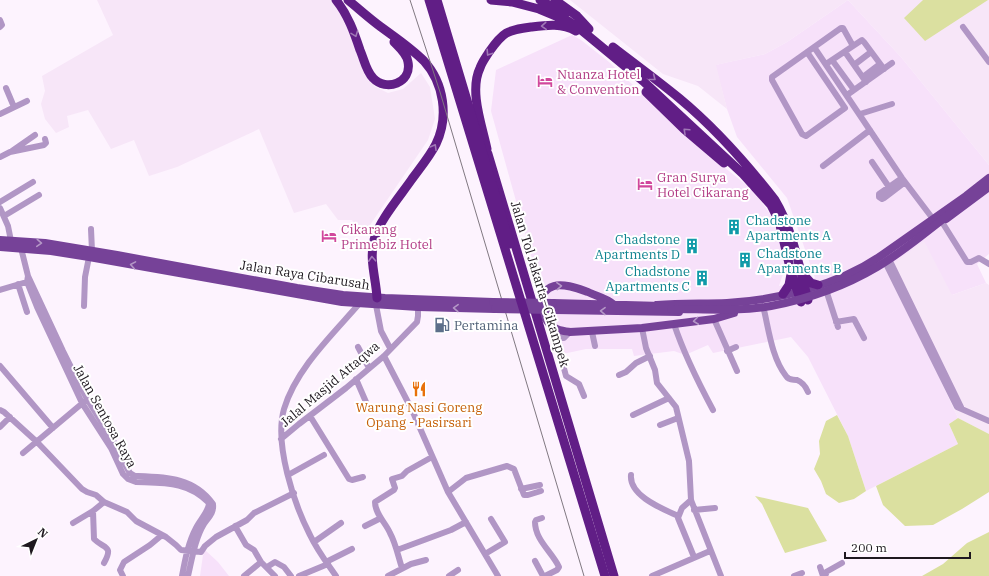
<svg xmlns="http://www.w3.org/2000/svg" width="989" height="576" font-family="'IBM Plex Serif',serif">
	<rect width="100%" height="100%" fill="#fdf3fe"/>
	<!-- built -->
	<path fill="#f7e1fa" d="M848,0L901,57L989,165V254L977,264L986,283L952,295L889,267L958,418L949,424L958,444L866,491L848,436L808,357L791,337L713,353L708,345L685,355L674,351L634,356L632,349H586L558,355L555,336L542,319L539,300L541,291L491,111L496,70L572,35L581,40L609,62L689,139L754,191L772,217L780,241L785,268L779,286L815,278L787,198L737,137L727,109L715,65L765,54L787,42Z
		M205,550L218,562L229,576H200L203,555Z"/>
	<!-- industrial -->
	<path fill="#f7e6f8" d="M97,0H337L361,50L374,86L388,93L403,89L421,73L430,87L435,119L428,140L368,228L358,231L352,220H338L326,204L294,213L259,129L177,167L149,176L134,140L111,149L88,110L67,116L69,127L56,133L45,119L41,104L45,91L42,76L113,35Z
		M570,0H989V165L901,57L848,0L787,42L765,54L716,65L727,109L698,86L663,74Z
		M924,241L952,295L986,283L989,285V434L958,418L889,267Z"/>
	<!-- green -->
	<path fill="#dbe0a0" d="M923,0H988L925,41L904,18Z
		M837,415L848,436L866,491L854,499L839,503L826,494L821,481L814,469L820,454L819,441L826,421Z
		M958,418L989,434V492L962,509L933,525L905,526L883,505L876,486L958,444L949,424Z
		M755,496L808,508L827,541L785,553L762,504Z
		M989,532V576H922L943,564L967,543Z"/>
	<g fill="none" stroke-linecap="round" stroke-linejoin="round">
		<!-- minor -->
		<path stroke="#b196c5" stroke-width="6" d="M0,20L2,25L0,27
			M963,27L989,62
			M814,47L902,178L933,219
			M807,52L845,108L806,136L802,134L772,80V77L841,28H843L853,46
			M845,52L866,82
			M832,60L854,90
			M826,64L862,40L864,42L884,69
			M854,65L871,52
			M863,77L880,64
			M6,88L14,107
			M847,95L892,63
			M0,114L27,101
			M860,114L892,104
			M12,151L35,135
			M0,157L10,152L44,145L46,143L45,139
			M872,162L891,190
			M823,166L870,130
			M902,178L879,194V197L882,199L884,198L905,182
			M0,202L33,182
			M0,208L8,226L11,241
			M4,216L39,195
			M942,222L967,262H971L979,258L989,264
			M91,229L92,251
			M21,248L28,276L63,351L87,399L114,442L128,470L130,473L135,476C165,477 194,477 213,504C214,513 209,517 204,524C195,539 192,559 188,576
			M890,261L961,407
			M886,264L957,407L989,421
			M28,276L27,282L37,307L82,403L111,448L123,474L128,479L136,482C163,483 188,481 209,503C209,511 200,520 196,528C188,543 185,560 182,576
			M18,284L27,312
			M0,290L30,281
			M827,293L838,327
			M376,305L381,331L390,348
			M84,306L85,277L89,257
			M764,310C769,331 772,358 786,376C789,381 793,379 797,380C802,382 806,387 808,392
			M714,319L737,371
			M836,322L854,319L864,338
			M674,324C684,354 698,382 713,410
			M642,328L646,348L655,370L657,383L676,407L689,461L691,500L721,576
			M570,332L564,338H556L566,376L579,384L584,396
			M592,332L595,346
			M358,347L369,368
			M727,351L736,347
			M384,356L412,410L448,492L498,576
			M0,366L53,428
			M619,375L626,372L636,363L650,356
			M356,379L366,402
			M0,410L4,412L37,442L82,489L87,492L96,495L104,502L127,512L136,521L166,537L176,545L181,550L201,552L205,546L216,537L247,520L254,513L294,493
			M633,415L669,398
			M310,416L349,479L352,480L363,477
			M660,425L678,418
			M0,427L10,417
			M281,439L299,424L346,388L384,356L417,322L418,316V307
			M23,453L85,401
			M288,475L324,455
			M631,475C629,496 663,509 678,516
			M521,489L540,485
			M448,492L466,478L507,466L514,469L524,495H528L541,491
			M691,500L682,508L678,518L694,557
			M694,510L715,508
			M93,511L94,539C104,549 114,545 104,563
			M542,518L536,520L535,522C535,540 552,552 559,567L557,570L545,576
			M73,523L93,511L104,502
			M235,526L246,545L254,550L261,562L275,576
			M365,526L381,518
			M314,542L341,523
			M397,550L451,530L466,522
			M485,554L505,542L491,519
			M535,561L543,576
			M326,562L352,549
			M267,567L275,562L284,567L291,576
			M820,567L823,576
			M402,568C398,556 396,544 390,533C386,523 375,514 375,502L394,490L395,488L392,479L402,476L407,471L432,457
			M123,576L120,570L124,562L150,545L162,535
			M244,576L261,562
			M299,576L328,564
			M336,576C327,563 317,550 310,535C294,504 274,444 284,409C296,369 332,335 359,304
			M388,576L411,564L426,560
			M449,576L458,570
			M652,576L710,551
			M794,576L802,573
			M823,576L826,574V572L842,563"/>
		<!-- major -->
		<path stroke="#764298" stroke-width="8" d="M946,219L989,187
			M0,240L45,243L117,255L297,288L343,295L385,298L493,302
			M0,247L51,251L89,257L342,302L418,307L495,309
			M553,303L662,306
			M613,304C606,298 596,296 588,292C579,289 564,283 554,286C534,292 540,320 555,328C559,331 565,331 570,332L642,328L714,319L734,313
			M657,305C681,303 704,304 727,303C779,300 839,285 882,255L966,196L989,178
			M555,310L679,312"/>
		<!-- highway -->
		<path stroke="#611e86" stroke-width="9" d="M336,0C348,15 354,32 360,50C364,59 366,71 373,78C386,92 412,83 408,62C407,54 400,48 394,42
			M348,0C359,9 370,19 381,27C396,38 411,48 424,61C444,83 449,117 436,144C430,156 420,168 412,179C401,195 378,222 374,240C369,260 376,278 377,298
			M491,0L512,2L539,9L568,21L580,29L643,81L743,174L771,205L779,221L791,272L801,302
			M540,0L565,14
			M555,0L577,16L589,29
			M613,47C635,64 657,80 679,98C714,127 747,164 775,200C793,230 799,267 808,300
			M646,92L684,129L724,163
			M482,143L488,154L614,576
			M487,149C482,125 469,91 480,68C482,62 486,57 489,52C503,32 507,30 531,27C547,25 562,23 576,31
			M802,273L811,283L818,285
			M783,294L789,285L791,274"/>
		<!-- rail -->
		<path stroke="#807881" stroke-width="1" d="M410,0L440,92L584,576"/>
		<!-- major-bridge -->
		<path stroke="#764298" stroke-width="8" d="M493,302L553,303
			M495,309L555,310
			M671,309C704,309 738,312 771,306C808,299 845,286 877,267C903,252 927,231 951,213"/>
		<!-- highway-bridge -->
		<path stroke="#611e86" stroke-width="9" d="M429,0L605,576
			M437,0L510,244"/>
	</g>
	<!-- one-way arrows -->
	<defs><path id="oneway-chevron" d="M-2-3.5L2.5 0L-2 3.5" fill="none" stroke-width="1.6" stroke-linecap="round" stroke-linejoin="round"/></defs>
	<g stroke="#a078b6">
		<use href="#oneway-chevron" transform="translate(544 26) rotate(176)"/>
		<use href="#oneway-chevron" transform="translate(355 34) rotate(69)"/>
		<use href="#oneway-chevron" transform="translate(489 53) rotate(123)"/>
		<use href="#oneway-chevron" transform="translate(653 78) rotate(38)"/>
		<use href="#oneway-chevron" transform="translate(686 131) rotate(-137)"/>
		<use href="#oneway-chevron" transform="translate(434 147) rotate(-60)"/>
		<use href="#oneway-chevron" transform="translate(372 259) rotate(-93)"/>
	</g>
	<g stroke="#b497c6">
		<use href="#oneway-chevron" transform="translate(39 243) rotate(4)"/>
		<use href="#oneway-chevron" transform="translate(133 265) rotate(-170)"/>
		<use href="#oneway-chevron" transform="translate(559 286) rotate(-3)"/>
		<use href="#oneway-chevron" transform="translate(456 308) rotate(-178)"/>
		<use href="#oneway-chevron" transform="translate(603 311) rotate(-179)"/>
		<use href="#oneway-chevron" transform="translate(696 321) rotate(173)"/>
	</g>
	<!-- icons -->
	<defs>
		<g id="hotel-bare" transform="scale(1.2)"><path d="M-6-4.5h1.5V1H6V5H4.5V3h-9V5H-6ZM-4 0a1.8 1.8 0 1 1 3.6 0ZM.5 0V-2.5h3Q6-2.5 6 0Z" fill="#d1479c" stroke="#fff" stroke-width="2.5" paint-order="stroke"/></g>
		<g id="building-bare" transform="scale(1.2)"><path d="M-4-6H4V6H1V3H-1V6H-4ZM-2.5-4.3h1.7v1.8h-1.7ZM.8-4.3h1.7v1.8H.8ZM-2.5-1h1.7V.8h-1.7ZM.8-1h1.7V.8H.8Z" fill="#0f9aa8" stroke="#fff" stroke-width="2.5" paint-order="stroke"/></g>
		<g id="fuel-bare" transform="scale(1.2)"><path d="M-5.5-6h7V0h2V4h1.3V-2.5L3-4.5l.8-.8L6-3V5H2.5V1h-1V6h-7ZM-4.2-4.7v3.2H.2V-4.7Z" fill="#5c6f8a" stroke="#fff" stroke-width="2.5" paint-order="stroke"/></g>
		<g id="restaurant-bare" transform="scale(1.2)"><path d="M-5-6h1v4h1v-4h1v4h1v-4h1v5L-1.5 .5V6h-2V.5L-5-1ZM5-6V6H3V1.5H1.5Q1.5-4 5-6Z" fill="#e8710a" stroke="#fff" stroke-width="2.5" paint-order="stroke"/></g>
	</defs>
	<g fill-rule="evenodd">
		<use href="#hotel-bare" x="545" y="81"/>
		<use href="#hotel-bare" x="645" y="184"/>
		<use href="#building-bare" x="734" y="227"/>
		<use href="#hotel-bare" x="329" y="236"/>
		<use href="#building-bare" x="692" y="246"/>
		<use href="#building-bare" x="745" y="260"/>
		<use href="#building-bare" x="702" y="278"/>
		<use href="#fuel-bare" x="442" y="325"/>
		<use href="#restaurant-bare" x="419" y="389"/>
	</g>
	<g text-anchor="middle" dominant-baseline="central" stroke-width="4" stroke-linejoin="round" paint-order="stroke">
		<!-- hotel labels -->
		<g font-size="13" fill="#b23c85" stroke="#fff" text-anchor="start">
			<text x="557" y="74">Nuanza Hotel<tspan x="557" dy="15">&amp; Convention</tspan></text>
			<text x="657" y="177">Gran Surya<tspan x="657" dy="15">Hotel Cikarang</tspan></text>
			<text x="341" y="229">Cikarang<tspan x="341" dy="15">Primebiz Hotel</tspan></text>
		</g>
		<!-- culture labels -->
		<g font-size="13" fill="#0d838f" stroke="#fff" text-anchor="start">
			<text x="746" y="220">Chadstone<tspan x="746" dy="15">Apartments A</tspan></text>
			<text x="680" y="239" text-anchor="end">Chadstone<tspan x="680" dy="15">Apartments D</tspan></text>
			<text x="757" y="253">Chadstone<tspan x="757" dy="15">Apartments B</tspan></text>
			<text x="690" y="271" text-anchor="end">Chadstone<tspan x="690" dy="15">Apartments C</tspan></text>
		</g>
		<!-- street labels -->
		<g font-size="13" fill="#1e181f" stroke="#fff">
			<text transform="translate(305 275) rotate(9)">Jalan Raya Cibarusah</text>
			<text transform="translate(540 284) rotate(73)">Jalan Tol Jakarta–Cikampek</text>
			<text transform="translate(330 384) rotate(-40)">Jalal Masjid Attaqwa</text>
			<text transform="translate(105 416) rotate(61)">Jalan Sentosa Raya</text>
		</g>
		<!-- service labels -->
		<g font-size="13" fill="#4e5e75" stroke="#fff" text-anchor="start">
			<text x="454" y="325">Pertamina</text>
		</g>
		<!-- food labels -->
		<g font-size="13" fill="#c56008" stroke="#fff">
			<text x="419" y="407">Warung Nasi Goreng<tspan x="419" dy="15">Opang - Pasirsari</tspan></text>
		</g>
	</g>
	<!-- north arrow -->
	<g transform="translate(36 540) rotate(43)" stroke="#ffffff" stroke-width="3" paint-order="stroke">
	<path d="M0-3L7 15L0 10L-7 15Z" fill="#1e181f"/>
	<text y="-6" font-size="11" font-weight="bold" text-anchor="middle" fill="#1e181f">N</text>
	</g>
	<!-- scale -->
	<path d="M845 552v6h125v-6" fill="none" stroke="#1e181f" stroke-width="2"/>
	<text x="851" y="552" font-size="12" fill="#1e181f" stroke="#ffffff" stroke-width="3" paint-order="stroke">200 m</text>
</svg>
